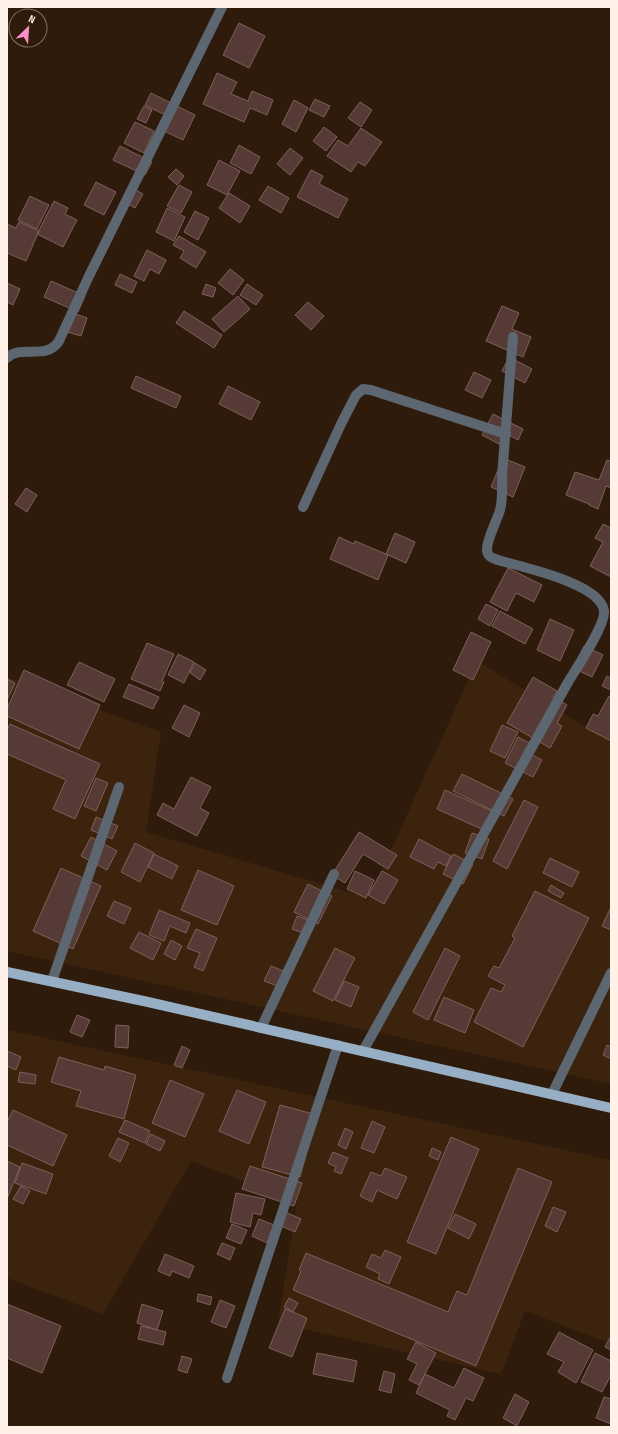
<svg xmlns="http://www.w3.org/2000/svg" width="618" height="1434" font-family="'Sofia Sans Condensed',sans-serif">
	<rect width="100%" height="100%" fill="#2e1b0b"/>
	<!-- built -->
	<path fill="#3c230d" d="M477,661L611,742V1084L7,951V677L161,732L146,832L369,898Z
		M7,1030L611,1160V1344L525,1311L501,1374L278,1323L297,1201L191,1161L103,1314L7,1278Z"/>
	<!-- building -->
	<path fill="#563a35" stroke="#7e605a" d="M239,23L265,36L249,68L223,55Z
		M217,73L237,82L231,94L248,101L252,91L273,100L267,115L250,108L244,122L203,104Z
		M151,93L195,115L183,140L164,131L171,118L145,105Z
		M315,99L330,106L324,117L309,110Z
		M294,100L308,108L296,132L282,124Z
		M360,102L372,110L361,127L348,118Z
		M144,106L152,110L146,123L137,119Z
		M135,122L154,131L144,153L124,143Z
		M324,127L337,137L326,151L313,141Z
		M361,128L382,142L365,166L358,162L351,172L327,156L338,140L348,146Z
		M239,145L260,157L251,174L230,163Z
		M120,146L152,162L145,175L113,160Z
		M290,148L303,158L290,175L277,164Z
		M219,160L240,171L227,195L207,185Z
		M176,169L184,176L177,185L168,177Z
		M311,170L323,176L319,184L348,199L338,218L297,197Z
		M96,182L116,192L104,215L84,205Z
		M179,185L192,192L181,213L167,206Z
		M268,186L289,198L281,213L259,200Z
		M134,189L143,194L135,208L126,203Z
		M229,193L250,206L240,223L219,208Z
		M30,196L49,205L37,229L18,220Z
		M54,201L68,208L65,214L77,220L63,247L37,234Z
		M167,208L185,217L174,241L156,232Z
		M195,211L209,218L198,240L184,232Z
		M19,222L39,231L26,261L7,253V224L16,228Z
		M179,236L206,252L196,268L180,258L184,251L173,245Z
		M147,250L166,260L159,274L150,269L144,281L134,276Z
		M230,269L244,280L233,295L218,283Z
		M120,274L137,282L132,293L115,285Z
		M51,281L85,296L78,312L44,297Z
		M7,283L20,289L13,305L7,302Z
		M206,284L216,288L213,297L202,294Z
		M247,284L263,295L256,305L240,295Z
		M238,296L250,309L224,332L212,319Z
		M308,302L324,316L311,330L295,315Z
		M502,306L519,313L512,329L531,337L523,357L486,341Z
		M184,311L222,335L214,348L176,323Z
		M70,312L87,318L81,336L64,331Z
		M509,357L532,369L525,383L502,371Z
		M474,372L491,380L482,398L465,390Z
		M136,376L181,396L176,408L131,388Z
		M228,386L260,402L251,420L219,404Z
		M493,414L523,429L518,440L507,434L501,445L482,435Z
		M503,458L525,467L513,497L491,487Z
		M607,460L611,461V488L606,486L598,509L589,505V504L566,495L575,472L599,480Z
		M26,488L37,495L27,512L15,504Z
		M603,524L611,528V577L590,566L603,542L595,538Z
		M395,533L415,542L406,563L386,554Z
		M339,537L354,544L355,541L388,555L378,580L330,559Z
		M508,568L542,585L534,602L516,593L507,611L490,602Z
		M486,604L498,610L490,626L478,619Z
		M500,611L533,629L525,644L492,626Z
		M550,619L574,630L560,661L537,650Z
		M471,632L491,642L473,680L453,670Z
		M147,643L174,654L162,681L164,682L160,691L131,679Z
		M584,646L603,655L592,677L573,668Z
		M178,654L194,662L184,683L168,675Z
		M79,662L115,679L104,702L67,685Z
		M195,663L206,670L200,680L190,673Z
		M24,670L100,705L79,749L7,716V709Z
		M607,676L611,678V690L602,686Z
		M533,677L557,691L553,697L567,705L557,723L562,726L550,748L507,723Z
		M7,679L15,683L7,700Z
		M129,684L159,697L153,709L123,697Z
		M609,696L611,697V741L586,728L593,714L598,716Z
		M184,705L200,713L189,737L172,728Z
		M10,724L100,764L75,819L53,809L66,780L7,754V731Z
		M502,725L518,732L505,758L490,751Z
		M518,737L531,744L526,752L542,760L533,777L505,763Z
		M462,774L513,799L504,816L453,791Z
		M191,777L211,787L200,808L209,813L197,836L157,815L163,803L174,809Z
		M96,778L108,783L96,811L84,806Z
		M445,790L496,813L488,832L437,809Z
		M524,800L538,807L507,869L493,861Z
		M96,817L118,826L112,839L91,830Z
		M359,832L397,855L388,869L363,854L345,883L332,875Z
		M472,833L489,839L482,859L465,853Z
		M91,837L117,851L107,870L81,856Z
		M419,839L451,856L446,866L438,862L434,869L410,857Z
		M135,843L154,853L140,882L121,872Z
		M154,854L178,866L172,879L148,867Z
		M453,854L473,864L463,884L443,874Z
		M550,858L579,872L572,887L543,873Z
		M61,868L101,886L73,949L33,931Z
		M198,870L234,886L217,925L181,910Z
		M355,871L374,880L366,898L347,889Z
		M382,871L398,880L384,904L368,895Z
		M308,884L332,896L318,924L294,912Z
		M551,885L564,893L561,898L548,891Z
		M535,891L589,918L523,1047L474,1022L491,988L501,992L505,985L488,976L494,966L499,968L515,938L512,936Z
		M114,901L131,908L124,924L107,916Z
		M611,907V930L602,926Z
		M159,910L190,923L186,933L170,926L164,941L149,935Z
		M297,916L311,921L306,934L292,929Z
		M196,929L217,938L203,971L194,967L200,953L187,948Z
		M139,932L161,943L153,960L130,948Z
		M171,940L182,946L175,960L164,954Z
		M335,948L355,958L333,1001L313,991Z
		M445,948L460,956L428,1020L413,1012Z
		M271,966L286,972L280,987L264,981Z
		M344,981L359,987L351,1007L335,1000Z
		M444,997L474,1010L465,1033L434,1020Z
		M77,1015L90,1020L82,1037L70,1032Z
		M116,1025L129,1026L128,1048L115,1047Z
		M607,1045L611,1047V1059L603,1055Z
		M182,1046L190,1050L182,1068L174,1065Z
		M7,1051L21,1057L16,1070L7,1066Z
		M59,1057L104,1070L105,1066L136,1075L124,1119L76,1106L81,1091L51,1082Z
		M20,1072L36,1075L35,1084L18,1082Z
		M170,1080L204,1094L185,1137L152,1123Z
		M237,1090L266,1102L249,1144L219,1131Z
		M280,1105L317,1115L300,1177L262,1167Z
		M13,1110L67,1135L53,1166L7,1145V1122Z
		M125,1120L150,1131L145,1143L119,1132Z
		M372,1121L385,1127L374,1153L361,1148Z
		M345,1128L353,1132L346,1149L338,1145Z
		M151,1134L165,1141L160,1151L146,1144Z
		M451,1137L479,1149L436,1254L407,1242Z
		M118,1138L129,1143L120,1162L109,1156Z
		M432,1148L441,1152L438,1160L429,1156Z
		M333,1152L348,1158L341,1174L334,1171L336,1167L328,1163Z
		M7,1161L20,1167L7,1199Z
		M22,1163L53,1174L46,1194L15,1183Z
		M250,1166L302,1183L294,1206L242,1189Z
		M385,1168L407,1177L397,1199L377,1190L372,1202L360,1196L371,1172L381,1176Z
		M518,1168L552,1182L476,1366L293,1290L301,1271L299,1270L306,1253L448,1312L457,1291L467,1295Z
		M21,1186L30,1191L23,1204L13,1199Z
		M236,1193L265,1199L261,1215L253,1213L250,1227L230,1222Z
		M553,1207L566,1212L557,1232L545,1226Z
		M281,1210L301,1219L295,1232L276,1224Z
		M455,1214L476,1224L469,1239L448,1228Z
		M259,1219L274,1225L267,1243L252,1236Z
		M232,1224L247,1230L241,1244L226,1238Z
		M222,1243L235,1248L230,1260L217,1254Z
		M385,1250L401,1257L389,1284L378,1279L380,1274L366,1267L372,1254L381,1258Z
		M165,1254L194,1266L189,1278L172,1271L170,1276L158,1271Z
		M198,1294L212,1297L210,1305L197,1301Z
		M289,1298L298,1303L293,1312L284,1307Z
		M220,1300L235,1306L226,1328L211,1322Z
		M7,1304L61,1326L42,1373L7,1358Z
		M142,1304L163,1311L157,1330L137,1323Z
		M285,1309L307,1318L292,1357L269,1348Z
		M141,1326L166,1332L163,1345L138,1339Z
		M559,1332L593,1350L576,1383L558,1372L564,1362L547,1354Z
		M611,1336V1350L605,1347Z
		M416,1342L436,1353L419,1385L409,1380L417,1364L407,1359Z
		M317,1353L357,1361L353,1382L313,1374Z
		M595,1353L611,1361V1375L602,1392L581,1382Z
		M182,1356L192,1359L187,1373L178,1370Z
		M464,1368L484,1378L473,1401L466,1398L455,1420L447,1416L450,1410L416,1393L425,1374L454,1388Z
		M384,1371L395,1374L391,1393L379,1390Z
		M515,1394L529,1402L517,1426L503,1418Z
		M604,1397L611,1399V1424L596,1418Z"/>
	<g fill="none" stroke-linecap="round" stroke-linejoin="round">
		<!-- minor -->
		<path stroke="#5c6771" stroke-width="10" d="M7,358C21,344 46,361 59,341L89,276L222,7
			M303,507L341,424L356,395L363,389L371,390L506,434
			M52,981L119,787
			M261,1028L334,874
			M363,1051L567,684C575,670 606,625 604,611C601,583 521,567 498,560C493,558 488,557 487,551C486,540 497,521 500,510C503,499 502,487 502,476L513,337
			M552,1094L611,973
			M227,1378L338,1045"/>
		<!-- major -->
		<path stroke="#97afc4" stroke-width="10" d="M7,972L148,1002L611,1108"/>
	</g>
	<!-- border -->
	<rect width="618" height="1434" fill="none" stroke="#fff1e7" stroke-width="16"/>
	<!-- north arrow -->
	<g transform="translate(28 28) rotate(25)"><circle r="19" fill="#2e1b0b" stroke="#827163"/>
	<path d="M0-3L7 15L0 10L-7 15Z" fill="#fa8fc7"/>
	<text y="-6" font-size="11" font-weight="bold" text-anchor="middle" fill="#fff1e7">N</text>
	</g>
</svg>
